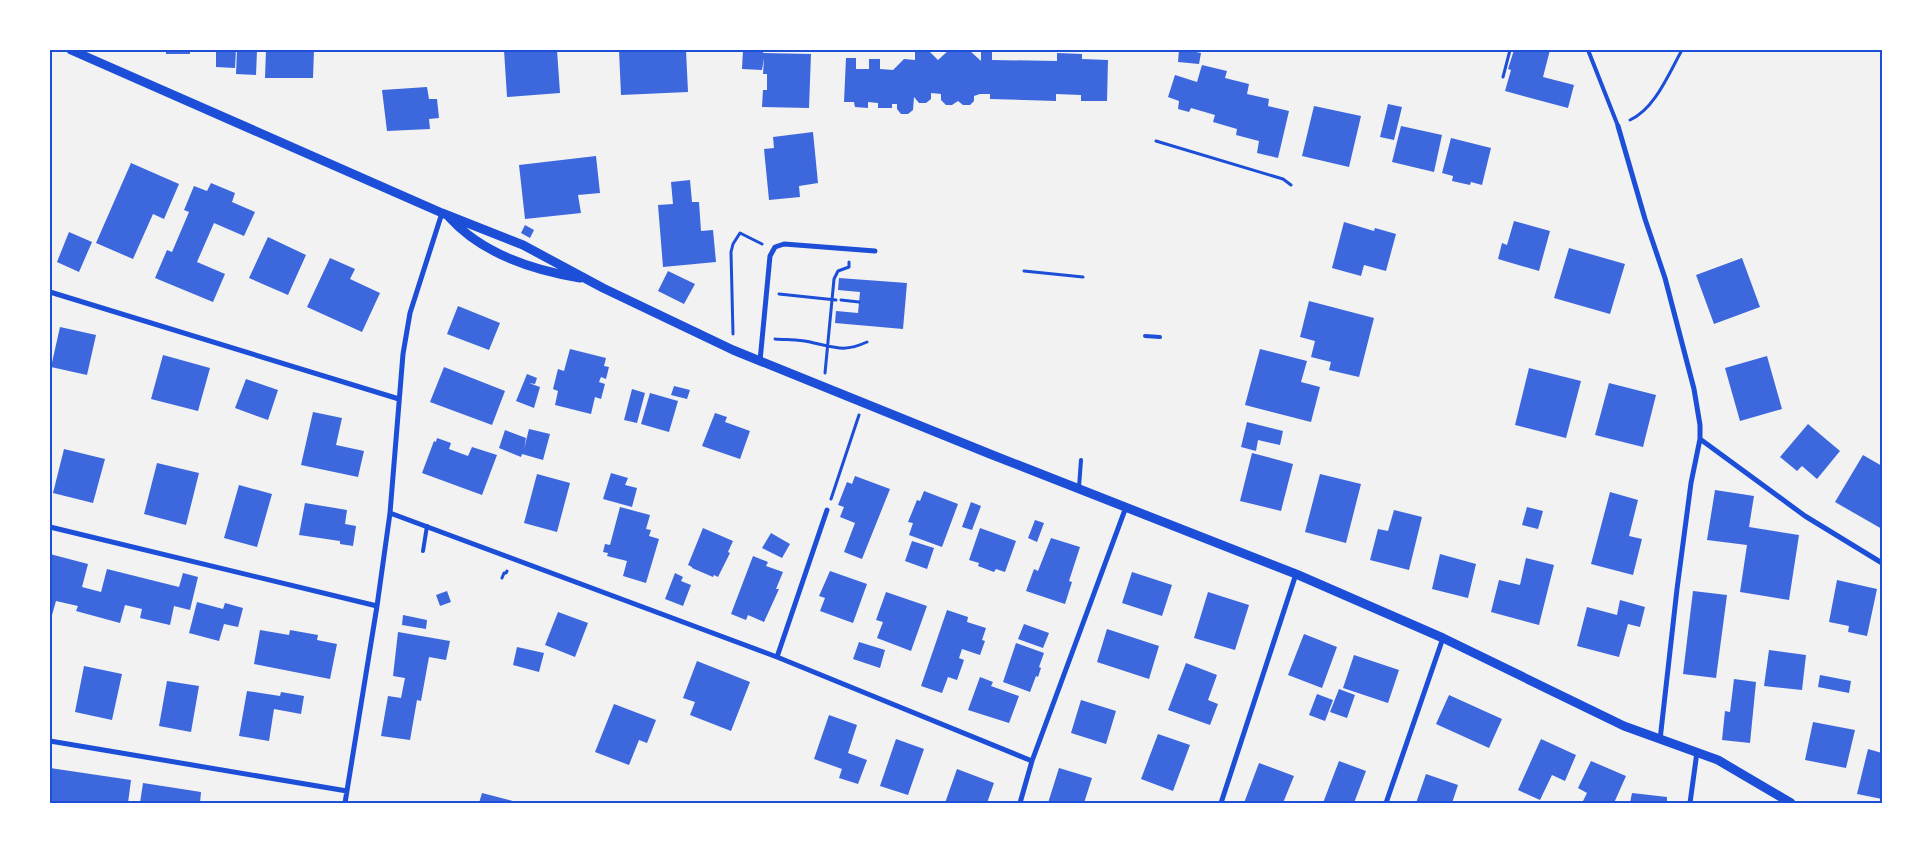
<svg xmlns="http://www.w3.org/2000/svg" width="1932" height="853" font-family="Helvetica,sans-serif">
	<rect width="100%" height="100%" fill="#f2f2f2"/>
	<!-- building -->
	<path fill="#3d67dc" d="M166,50H190V54H166Z
		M216,50H236L235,68L216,67Z
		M237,50H257L256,75L236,74Z
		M266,50H314L313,78H265Z
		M504,50H557L560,93L507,97Z
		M619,50H686L688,92L621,95Z
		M743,50H764L763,53L811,54L809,108L762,107L763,90H767V74H763L764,58L762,70L742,69Z
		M915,50H928L938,60L949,50H969L981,61V50H992V60L1057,61V53L1082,54V59L1108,60L1107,101H1081V95L1056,94V101L990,99V94H980L974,96V101L970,105H963L958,101L952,105H946L941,100V94L931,93V99L926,103H919L914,97L913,110L908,114H901L897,109V104H892V108H878V103L868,102V108L855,107L854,102H844L846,58H856V69H869V59H880V69L893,70L904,59L915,60Z
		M1179,50H1196V52L1201,53L1199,64L1178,62Z
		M1514,50H1550L1543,77L1574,85L1568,108L1505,91L1511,70L1508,69Z
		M1202,65L1227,71L1225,78L1249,84L1247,94L1269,99L1268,106L1289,111L1278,158L1257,153L1259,141L1236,135L1237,129L1213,122L1215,115L1191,108L1189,112L1178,109L1179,101L1168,97L1175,75L1197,82Z
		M427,87L429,99H437L439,118L429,119L430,129L387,131L382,90Z
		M1388,104L1402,107L1394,140L1380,137Z
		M1314,106L1361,116L1349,167L1302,156Z
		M1401,126L1442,135L1434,172L1392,162Z
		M813,132L818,183L799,186L800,197L769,200L764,149L774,148L773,137Z
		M1451,138L1491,148L1482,185L1471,182L1470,185L1452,181L1453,176L1442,173Z
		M596,156L600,193L578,195L581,213L525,219L519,165Z
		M131,163L179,184L164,219L153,214L133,259L96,243Z
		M690,180L692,202H699L701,231L713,230L716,262L663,267L658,205L673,204L671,182Z
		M211,183L235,193L232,202L255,212L244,236L214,223L197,262L225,274L213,302L155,278L167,250L172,252L189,212L184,210L194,186L207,191Z
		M1514,221L1550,231L1539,271L1498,259L1502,243L1507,245Z
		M1344,222L1374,231L1375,228L1396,234L1386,271L1364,265L1361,276L1332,268Z
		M525,225L534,230L530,238L521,233Z
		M69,232L92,242L79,272L57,262Z
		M268,237L306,255L288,295L249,278Z
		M1569,248L1625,264L1610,314L1554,298Z
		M330,258L355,269L350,279L380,293L362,332L307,307Z
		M1742,258L1760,307L1714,324L1696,275Z
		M668,271L695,284L684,304L658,291Z
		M839,278L907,283L903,329L835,323L836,311L858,313L860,292L838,290Z
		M1309,301L1374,318L1359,377L1329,370L1331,362L1311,357L1315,341L1300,337Z
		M458,306L500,323L489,350L447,334Z
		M60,327L96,335L87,375L51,367Z
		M570,349L606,358L604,366L609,367L606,379L601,377L599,382L605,384L601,399L595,397L591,414L555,405L558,391L553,389L558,369L564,371Z
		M1260,349L1307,361L1301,382L1320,387L1311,422L1245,405Z
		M163,355L210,368L198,411L151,399Z
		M1767,356L1782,409L1740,421L1725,368Z
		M444,367L505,391L492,425L430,402Z
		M1529,368L1581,381L1566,438L1515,425Z
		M527,374L537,378L535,384L529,383L540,387L534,408L516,401Z
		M246,379L278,390L268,420L235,408Z
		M1609,383L1656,395L1643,447L1595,435Z
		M674,386L690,390L687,399L671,395Z
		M632,389L645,393L637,423L624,420Z
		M650,393L678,401L669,432L641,424Z
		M313,412L342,418L336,445L364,451L358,477L301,465Z
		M715,413L727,417L725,422L750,431L740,459L702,446Z
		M1247,422L1283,431L1280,445L1258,440L1256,451L1241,447Z
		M1808,424L1840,451L1817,479L1802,466L1797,471L1780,457Z
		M529,429L550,434L543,460L522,454L521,457L499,448L505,430L526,438L524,449Z
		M437,438L451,443L449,449L468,456L472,447L497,455L482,495L422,473L434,441L436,442Z
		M64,449L105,459L93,503L53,493Z
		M1252,453L1293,464L1281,511L1240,501Z
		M1863,455L1882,466V529L1835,502Z
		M157,463L199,473L186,525L144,514Z
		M611,473L628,478L625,485L637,488L632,507L603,499Z
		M537,474L570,483L557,532L524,523Z
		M1320,474L1361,484L1346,543L1305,532Z
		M855,476L890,489L862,559L844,552L855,523L840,517L844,507L838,505L847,482L852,484Z
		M239,485L272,494L257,547L224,538Z
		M1715,490L1754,496L1749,527L1799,535L1789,600L1740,592L1747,545L1707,540Z
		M924,491L958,504L942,547L909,535L913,523L908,522L917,500L920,501Z
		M1610,492L1638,500L1629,536L1642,539L1633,575L1591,564Z
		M971,502L981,506L972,530L962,527Z
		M305,503L347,510L345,524L356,526L353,546L340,544V541L299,535Z
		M620,507L650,515L646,529L651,530L649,536L659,539L646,583L623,576L627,561L607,556L608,553L603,552L605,544L610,545Z
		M1527,507L1543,511L1538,529L1522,525Z
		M1394,510L1422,517L1409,570L1370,560L1378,529L1388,531Z
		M1035,520L1044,523L1037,542L1028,538Z
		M703,528L733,541L728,552L730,553L718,577L714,575L713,577L692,568V567L688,565Z
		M980,528L1016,541L1005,572L996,569L994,572L978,566L979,563L969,560Z
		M771,533L790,544L782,558L762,548Z
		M1051,538L1080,547L1069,581L1072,582L1065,604L1026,591L1034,569L1038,571Z
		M912,541L934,548L927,569L905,561Z
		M50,554L88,564L82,587L101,592L107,569L179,587L183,573L198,577L190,610L174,606L170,625L140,618L142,609L125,605L120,623L76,611L78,606L56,601L50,622Z
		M1440,554L1476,564L1468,598L1432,589Z
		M753,556L768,562L766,566L783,572L776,589H779L764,622L748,615L746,620L731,614Z
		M1526,558L1554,565L1539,625L1491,612L1499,580L1520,585Z
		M830,571L867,584L853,623L820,611L825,598L819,596Z
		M1132,572L1172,585L1162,616L1122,603Z
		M675,573L683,577L681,581L691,585L683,606L665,599Z
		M1837,580L1877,589L1867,636L1848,632L1849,626L1829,622Z
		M447,591L451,602L440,606L436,595Z
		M1693,591L1727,595L1716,678L1683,674Z
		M886,592L927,606L911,651L877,638L883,622L876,620Z
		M1208,592L1249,605L1235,650L1194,638Z
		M1620,600L1645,607L1640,627L1628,624L1619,657L1577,646L1587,607L1617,615Z
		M197,602L223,609L225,603L243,608L238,627L224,624L219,641L189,633Z
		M947,610L968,617L967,622L986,628L982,640L985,641L980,655L962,649L959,658L964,660L957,680L948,677L942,693L921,686Z
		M558,612L588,623L575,657L545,645Z
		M403,615L427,620L426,629L402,625Z
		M1024,624L1049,633L1043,648L1018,639Z
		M1107,629L1159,646L1149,679L1097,662Z
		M260,630L289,635L290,630L318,635L317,640L337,644L330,679L254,664Z
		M398,632L450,641L446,660L429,657L421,701L417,700L410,740L381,736L388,696L401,698L405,678L393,676Z
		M1304,634L1337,647L1322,688L1288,675Z
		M859,642L885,650L880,668L853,659Z
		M1016,643L1044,653L1039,667L1041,668L1038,677L1036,676L1030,692L1003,682Z
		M517,647L544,653L539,672L513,665Z
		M1769,650L1806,655L1802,690L1764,686Z
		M1354,655L1399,670L1388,703L1343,688Z
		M697,661L750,682L731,731L690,715L695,702L683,698Z
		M1186,663L1217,675L1208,700L1218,704L1210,725L1168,710Z
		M84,666L122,674L112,720L75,712Z
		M1820,675L1851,681L1849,693L1818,687Z
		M980,677L993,682L991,686L1019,696L1009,723L968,710Z
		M1734,679L1756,682L1750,743L1722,740L1725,711L1730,712Z
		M167,681L199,686L191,732L159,726Z
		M1339,689L1355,695L1347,718L1330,712Z
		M247,691L280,696L281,692L304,696L301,714L274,709L269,741L239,736Z
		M1317,694L1333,700L1325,721L1309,715Z
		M1449,695L1502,719L1489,748L1436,724Z
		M1081,700L1116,711L1106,744L1071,733Z
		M614,704L656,720L647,743L639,740L629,765L595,752Z
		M829,715L857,725L848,753L867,760L858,784L839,778L842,769L814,759Z
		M1813,722L1855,730L1846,768L1805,760Z
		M1158,734L1190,745L1173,791L1141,779Z
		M896,739L924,749L908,795L880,786Z
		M1541,739L1576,755L1565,781L1552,775L1540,800L1518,790Z
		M1868,749L1882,753V799L1857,794Z
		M1339,761L1366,771L1354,803H1323Z
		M1591,761L1626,776L1614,803H1582L1587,793L1578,788Z
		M1259,763L1294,776L1283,803H1244Z
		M50,768L131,780L128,803H50Z
		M1059,768L1092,778L1084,803H1048Z
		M957,769L994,783L987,803H945Z
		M1426,774L1458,785L1452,803H1416Z
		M143,783L201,792L200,803H140Z
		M482,793L517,802V803H479Z
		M1632,793L1667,797V803H1630Z"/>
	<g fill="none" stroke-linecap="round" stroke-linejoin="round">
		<!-- path -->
		<path stroke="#1d4ed8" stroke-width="3" d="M1503,77L1510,50
			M1630,120C1655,109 1669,73 1682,50
			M1156,141L1283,179L1291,185
			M1024,271L1083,277
			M779,294L836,300
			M841,300L859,302
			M733,334L731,252L733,244L740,233L762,244
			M775,339C788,340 802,339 814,343C837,348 845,352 867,342
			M825,373L834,279L838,271L849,267V262
			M831,499L859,415
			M502,578L504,573H506L507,571"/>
		<!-- service -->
		<path stroke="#1d4ed8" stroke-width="4" d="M1588,50L1618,126
			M1145,336L1160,337
			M1079,487L1081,460
			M423,551L427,526"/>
		<!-- minor -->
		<path stroke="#1d4ed8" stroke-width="5" d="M1618,126L1645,219L1665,278L1694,389L1700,425V439L1691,483L1677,589L1660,740
			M50,292L399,399
			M760,361L770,256L775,247L784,244L875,251
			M1700,439L1805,516L1882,563
			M390,513L777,657L1032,761
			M50,527L377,606
			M777,657L827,510
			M50,741L347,791
			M345,803L377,606L390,513L403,354L410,313L442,213
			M1020,803L1032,761L1126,507
			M1221,803L1296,574
			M1386,803L1443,638
			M1690,803L1697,752"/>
		<!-- tertiary -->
		<path stroke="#1d4ed8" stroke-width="9" d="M71,50L442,213L523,245L603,288L733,350L990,454L1296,574L1443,638L1624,726L1718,760L1791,803
			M449,217C482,254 532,270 580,278"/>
	</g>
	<!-- border -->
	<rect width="1932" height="853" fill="none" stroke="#ffffff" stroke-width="102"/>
	<rect x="51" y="51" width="1830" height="751" fill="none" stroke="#1d4ed8" stroke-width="2"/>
</svg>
